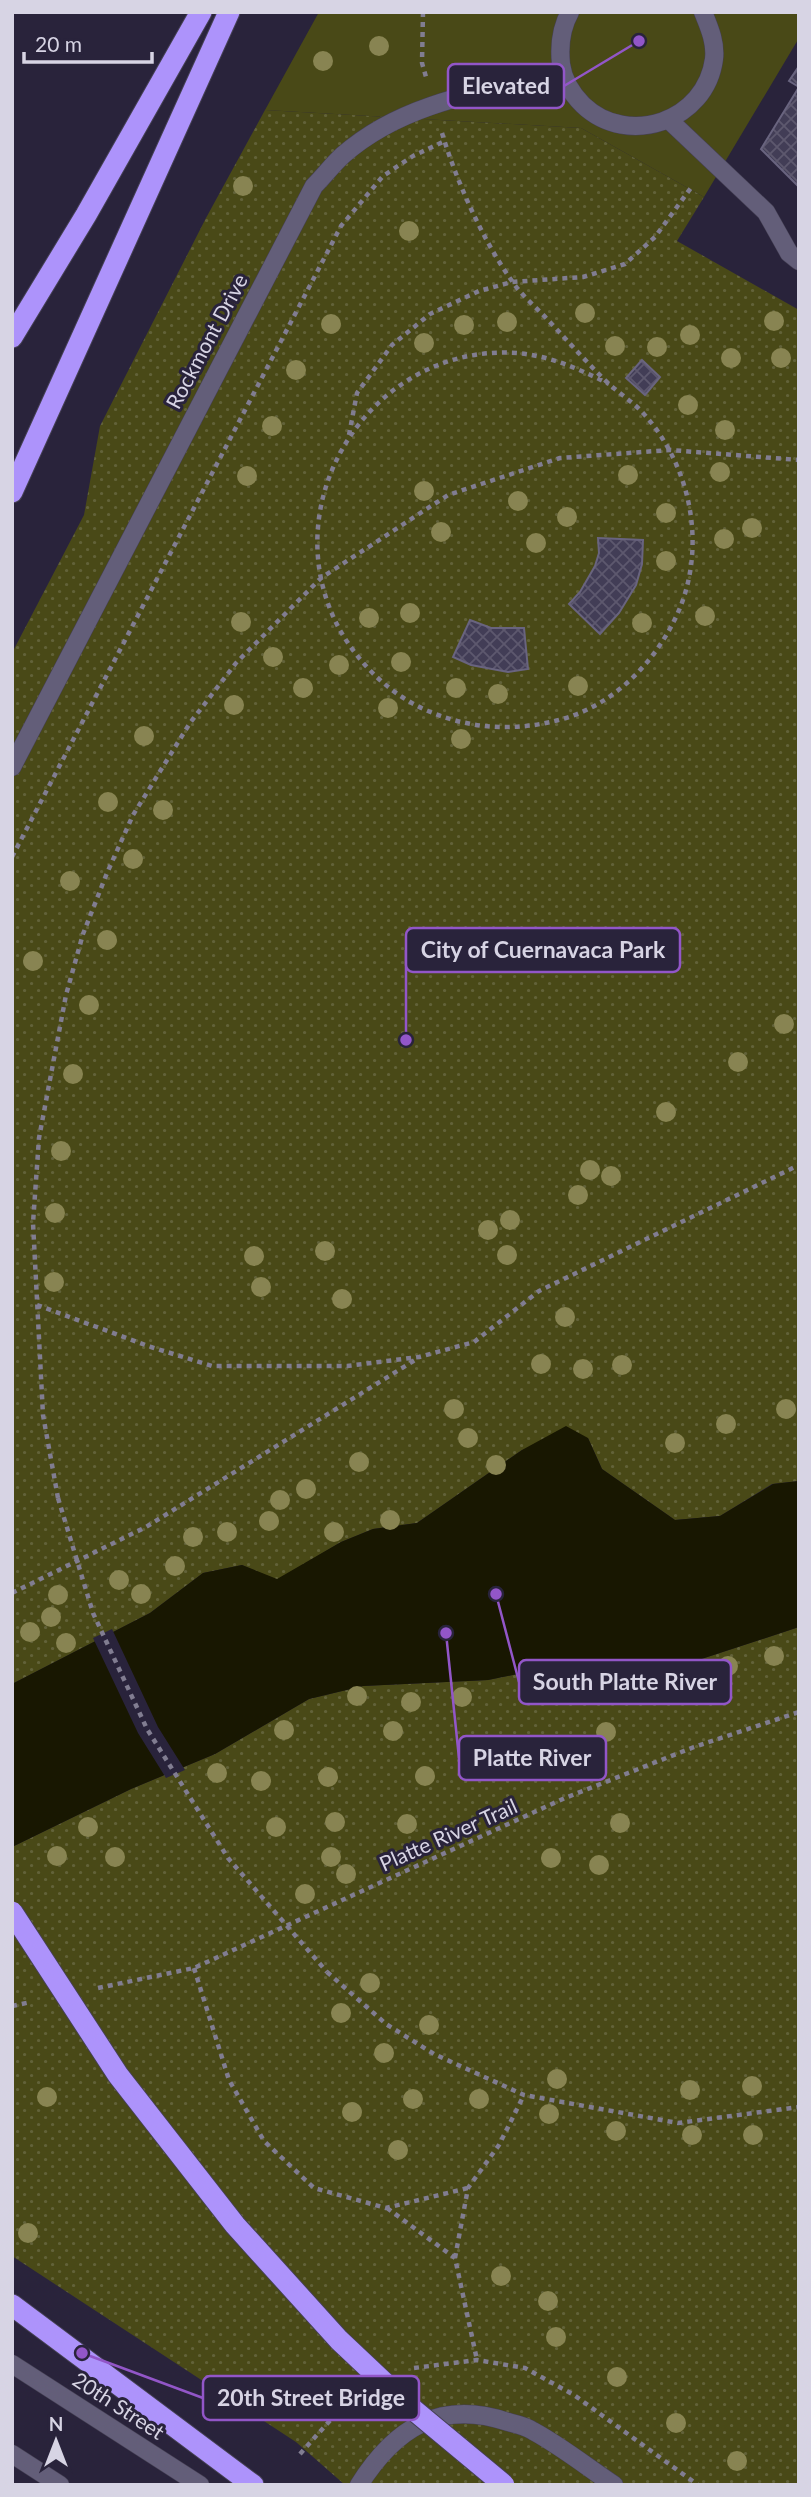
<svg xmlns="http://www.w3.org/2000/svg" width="811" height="2497" font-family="Lato,sans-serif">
	<defs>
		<pattern id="park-dots" width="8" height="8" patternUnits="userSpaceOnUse" patternTransform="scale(1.75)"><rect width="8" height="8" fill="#494917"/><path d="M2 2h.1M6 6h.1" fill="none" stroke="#626239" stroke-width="1.8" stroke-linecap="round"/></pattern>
		<pattern id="building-cross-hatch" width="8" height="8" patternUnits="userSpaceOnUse" patternTransform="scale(1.75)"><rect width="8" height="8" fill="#423d56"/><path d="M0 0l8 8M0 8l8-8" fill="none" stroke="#5d586e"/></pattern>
	</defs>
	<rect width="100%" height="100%" fill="#29233b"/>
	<!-- grass -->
	<path fill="#494917" d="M319,12H799V38L704,197L581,128L265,110Z"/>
	<!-- park -->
	<path fill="url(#park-dots)" d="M265,110L581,128L704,197L677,241L799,310V1481L772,1484L720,1516L675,1520L602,1469L588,1438L522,1450L417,1523L373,1529L341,1542L277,1580L242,1565L203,1573L150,1613L12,1684V653L84,515L100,426L206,218Z
		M799,1627V2485H345L296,2442L12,2256V1847L131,1789L215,1754L309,1699L363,1686L488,1680L556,1666L677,1667Z"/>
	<!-- water -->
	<path fill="#181701" d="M566,1426L588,1438L602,1469L675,1520L720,1516L773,1484L799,1481V1627L677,1667L556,1666L488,1680L363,1686L309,1699L215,1754L131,1789L12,1847V1684L150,1613L203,1573L242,1565L277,1579L341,1542L373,1529L417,1523L522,1450Z"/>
	<!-- pier -->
	<path fill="#29233b" d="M112,1629L158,1727L185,1770L166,1778L138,1733L93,1638Z"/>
	<!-- building -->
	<path fill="url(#building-cross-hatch)" stroke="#69647f" stroke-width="2" d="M799,66V187L761,149L799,87L789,81Z
		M642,360L660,377L645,395L626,378Z
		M598,538L643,540L642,564L636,585L619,613L600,634L569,604L580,592L595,566L599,553Z
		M470,620L491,628H524L528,669L508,672L492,669L471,665L453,657Z"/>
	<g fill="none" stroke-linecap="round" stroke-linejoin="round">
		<!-- street casing -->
		<g stroke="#454054" stroke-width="19">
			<path id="street" d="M570,12C561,28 559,45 561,64C563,80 572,94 583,105C628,148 706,121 714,59C716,42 709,27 703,12
				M670,121L766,212L789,253L799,261
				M359,2485C395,2428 440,2399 508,2422C516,2424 526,2426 533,2431C561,2446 587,2467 614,2485"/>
		</g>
		<!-- secondary casing -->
		<g stroke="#454054" stroke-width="19">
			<path id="secondary" d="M12,767L314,186C324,176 333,164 343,155C404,101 487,91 562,74
				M12,2364L200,2485
				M12,2454L60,2485"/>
		</g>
		<!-- highway casing -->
		<g stroke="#454054" stroke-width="23">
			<path id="highway" d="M12,337L86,215L201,12
				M12,492L229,12
				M12,2305L253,2485"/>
		</g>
		<!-- path -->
		<path stroke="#817d91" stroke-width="4.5" stroke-dasharray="5 5" stroke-linecap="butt" d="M423,12L422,63L426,77
			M442,133C456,180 483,241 512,281C521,295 536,307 547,319C568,341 587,363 609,384C620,394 633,402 643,413C694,469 708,554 674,621C652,665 614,703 566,718C518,732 473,730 428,711C391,695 361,666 341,632C269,504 371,343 517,353C551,356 579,369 609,384
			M349,435L357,393L392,345L430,314L479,291L512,282L583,277L625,264L655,237L693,185
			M12,857L341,226L383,176L413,156L445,141
			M37,1305L151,1347L212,1366H347L419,1357L474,1342L539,1291L799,1165
			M58,1498L43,1415L33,1223L39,1138L66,995L83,934L107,873L133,815L190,723L236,663L321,578L448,495L560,458L670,450L799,460
			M12,1593L146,1527L415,1360
			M194,1968L229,2080L264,2141L314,2188L386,2208L468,2188
			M327,1972L386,2024L434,2054L524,2095L678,2123L799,2107
			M98,1988L194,1968L565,1798L694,1747L799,1712
			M12,2006L31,2002
			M387,2208L455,2258L477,2360
			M455,2258L468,2188L499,2145L524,2095
			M414,2368L477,2360L525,2368L574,2395L698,2485
			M300,2454L334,2416L354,2399"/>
		<!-- street -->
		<use href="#street" stroke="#635e79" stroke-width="18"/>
		<!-- secondary -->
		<use href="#secondary" stroke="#635e79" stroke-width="18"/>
		<!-- highway -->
		<use href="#highway" stroke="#ad93fb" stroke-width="21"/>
		<!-- highway-bridge casing -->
		<g stroke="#454054" stroke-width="23" stroke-linecap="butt">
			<path id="highway-bridge" d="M12,1912L118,2075L235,2225L339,2340L409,2406L504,2485"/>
		</g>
		<!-- path-bridge -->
		<path stroke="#817d91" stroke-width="4.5" stroke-dasharray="5 5" stroke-linecap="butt" d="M58,1498L93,1613L147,1729L228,1858L327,1972"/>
		<!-- highway-bridge -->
		<use href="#highway-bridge" stroke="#ad93fb" stroke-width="21"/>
	</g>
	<!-- trees -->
	<g fill="#888452">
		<circle cx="379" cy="46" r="10"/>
		<circle cx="323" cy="61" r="10"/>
		<circle cx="243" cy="186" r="10"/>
		<circle cx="409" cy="231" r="10"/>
		<circle cx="585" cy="313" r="10"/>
		<circle cx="774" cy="321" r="10"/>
		<circle cx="507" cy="322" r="10"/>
		<circle cx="331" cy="324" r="10"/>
		<circle cx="464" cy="325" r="10"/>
		<circle cx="690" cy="335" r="10"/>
		<circle cx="424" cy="343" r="10"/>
		<circle cx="615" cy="346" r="10"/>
		<circle cx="657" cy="347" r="10"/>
		<circle cx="731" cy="358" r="10"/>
		<circle cx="781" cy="358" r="10"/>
		<circle cx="296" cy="370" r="10"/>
		<circle cx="688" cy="405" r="10"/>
		<circle cx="272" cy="426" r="10"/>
		<circle cx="725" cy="430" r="10"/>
		<circle cx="720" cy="472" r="10"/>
		<circle cx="628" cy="475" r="10"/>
		<circle cx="247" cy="476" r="10"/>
		<circle cx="424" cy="491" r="10"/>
		<circle cx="518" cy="501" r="10"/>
		<circle cx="666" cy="513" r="10"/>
		<circle cx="567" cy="517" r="10"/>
		<circle cx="752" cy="528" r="10"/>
		<circle cx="441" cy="532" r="10"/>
		<circle cx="724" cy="539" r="10"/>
		<circle cx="536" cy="543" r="10"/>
		<circle cx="666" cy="561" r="10"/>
		<circle cx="410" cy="613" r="10"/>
		<circle cx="705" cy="616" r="10"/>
		<circle cx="369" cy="618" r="10"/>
		<circle cx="241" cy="622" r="10"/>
		<circle cx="642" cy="623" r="10"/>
		<circle cx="273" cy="657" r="10"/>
		<circle cx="401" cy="662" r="10"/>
		<circle cx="339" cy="665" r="10"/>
		<circle cx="578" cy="686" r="10"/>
		<circle cx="303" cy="688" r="10"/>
		<circle cx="456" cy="688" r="10"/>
		<circle cx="498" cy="694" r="10"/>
		<circle cx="234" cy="705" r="10"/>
		<circle cx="388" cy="708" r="10"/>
		<circle cx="144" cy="736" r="10"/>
		<circle cx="461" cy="739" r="10"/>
		<circle cx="108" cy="802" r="10"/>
		<circle cx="163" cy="810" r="10"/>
		<circle cx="133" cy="859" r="10"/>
		<circle cx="70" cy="881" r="10"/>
		<circle cx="107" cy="940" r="10"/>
		<circle cx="33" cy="961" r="10"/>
		<circle cx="89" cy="1005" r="10"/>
		<circle cx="784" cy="1024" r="10"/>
		<circle cx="738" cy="1062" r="10"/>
		<circle cx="73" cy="1074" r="10"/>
		<circle cx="666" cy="1112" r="10"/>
		<circle cx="61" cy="1151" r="10"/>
		<circle cx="590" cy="1170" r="10"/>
		<circle cx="611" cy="1176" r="10"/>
		<circle cx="578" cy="1195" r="10"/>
		<circle cx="55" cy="1213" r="10"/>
		<circle cx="510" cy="1220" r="10"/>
		<circle cx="488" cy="1230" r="10"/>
		<circle cx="325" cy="1251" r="10"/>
		<circle cx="507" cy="1255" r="10"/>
		<circle cx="254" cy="1256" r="10"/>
		<circle cx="54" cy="1282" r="10"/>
		<circle cx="261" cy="1287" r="10"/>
		<circle cx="342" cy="1299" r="10"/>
		<circle cx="565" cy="1317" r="10"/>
		<circle cx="541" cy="1364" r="10"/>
		<circle cx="622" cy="1365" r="10"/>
		<circle cx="583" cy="1369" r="10"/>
		<circle cx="454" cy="1409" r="10"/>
		<circle cx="786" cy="1409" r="10"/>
		<circle cx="726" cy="1424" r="10"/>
		<circle cx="468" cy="1438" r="10"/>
		<circle cx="675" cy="1443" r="10"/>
		<circle cx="359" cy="1462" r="10"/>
		<circle cx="496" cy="1465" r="10"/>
		<circle cx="306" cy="1489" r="10"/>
		<circle cx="280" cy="1500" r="10"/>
		<circle cx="390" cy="1520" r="10"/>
		<circle cx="269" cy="1521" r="10"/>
		<circle cx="227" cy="1532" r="10"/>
		<circle cx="334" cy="1532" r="10"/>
		<circle cx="193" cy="1537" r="10"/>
		<circle cx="175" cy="1566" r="10"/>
		<circle cx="119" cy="1580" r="10"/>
		<circle cx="141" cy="1594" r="10"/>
		<circle cx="58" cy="1595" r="10"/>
		<circle cx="51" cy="1617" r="10"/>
		<circle cx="30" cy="1632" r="10"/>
		<circle cx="66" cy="1643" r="10"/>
		<circle cx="774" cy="1656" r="10"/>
		<circle cx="728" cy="1666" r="10"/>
		<circle cx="357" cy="1696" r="10"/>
		<circle cx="462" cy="1697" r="10"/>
		<circle cx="411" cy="1702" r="10"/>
		<circle cx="284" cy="1730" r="10"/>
		<circle cx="393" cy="1731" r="10"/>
		<circle cx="606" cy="1732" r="10"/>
		<circle cx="553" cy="1745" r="10"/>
		<circle cx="217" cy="1773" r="10"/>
		<circle cx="425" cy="1776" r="10"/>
		<circle cx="328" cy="1777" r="10"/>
		<circle cx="261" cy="1781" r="10"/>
		<circle cx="335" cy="1822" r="10"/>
		<circle cx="620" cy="1823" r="10"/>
		<circle cx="407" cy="1824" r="10"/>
		<circle cx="88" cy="1827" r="10"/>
		<circle cx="276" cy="1827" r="10"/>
		<circle cx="57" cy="1856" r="10"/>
		<circle cx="115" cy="1857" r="10"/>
		<circle cx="331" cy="1857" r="10"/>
		<circle cx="551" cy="1858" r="10"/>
		<circle cx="599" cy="1865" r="10"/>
		<circle cx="346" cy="1874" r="10"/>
		<circle cx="305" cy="1894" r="10"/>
		<circle cx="370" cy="1983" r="10"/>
		<circle cx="341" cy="2013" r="10"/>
		<circle cx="429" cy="2025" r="10"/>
		<circle cx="384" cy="2053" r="10"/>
		<circle cx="557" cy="2079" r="10"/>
		<circle cx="752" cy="2086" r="10"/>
		<circle cx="690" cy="2090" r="10"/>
		<circle cx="47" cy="2097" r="10"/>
		<circle cx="413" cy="2099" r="10"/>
		<circle cx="479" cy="2099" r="10"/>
		<circle cx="352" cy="2112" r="10"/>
		<circle cx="549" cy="2114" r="10"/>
		<circle cx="616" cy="2131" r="10"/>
		<circle cx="692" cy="2135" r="10"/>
		<circle cx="753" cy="2135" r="10"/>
		<circle cx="398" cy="2150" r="10"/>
		<circle cx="28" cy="2233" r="10"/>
		<circle cx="501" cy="2276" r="10"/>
		<circle cx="548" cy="2301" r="10"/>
		<circle cx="556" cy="2337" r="10"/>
		<circle cx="617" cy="2377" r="10"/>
		<circle cx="676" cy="2423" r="10"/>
		<circle cx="737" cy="2461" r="10"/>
	</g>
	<g text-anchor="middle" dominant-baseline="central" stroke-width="6" stroke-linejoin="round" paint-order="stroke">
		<!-- street labels -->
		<g font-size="21" fill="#d7d4e4" stroke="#29233b">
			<text transform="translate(206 341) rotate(-62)">Rockmont Drive</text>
			<text transform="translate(448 1834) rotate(-24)">Platte River Trail</text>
			<text transform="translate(119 2405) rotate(33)">20th Street</text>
		</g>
	</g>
	<!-- callouts -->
	<path fill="none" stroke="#9256c8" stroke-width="2.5" d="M639 41L564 86M406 1040L406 950M496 1594L519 1682M446 1633L459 1758M82 2353L203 2398"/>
	<g fill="#9256c8" stroke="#29233b" stroke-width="2.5">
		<circle cx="639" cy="41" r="7"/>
		<circle cx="406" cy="1040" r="7"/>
		<circle cx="496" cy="1594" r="7"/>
		<circle cx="446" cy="1633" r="7"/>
		<circle cx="82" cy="2353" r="7"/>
	</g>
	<g fill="#29233b" stroke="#9256c8" stroke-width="2.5">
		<rect x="448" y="64" width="116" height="44" rx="7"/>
		<rect x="406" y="928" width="274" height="44" rx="7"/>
		<rect x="519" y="1660" width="212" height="44" rx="7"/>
		<rect x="459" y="1736" width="147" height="44" rx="7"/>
		<rect x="203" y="2376" width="216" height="44" rx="7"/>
	</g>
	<g font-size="23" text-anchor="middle" font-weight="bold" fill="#d7d4e4">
		<text x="506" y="94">Elevated</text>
		<text x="543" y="958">City of Cuernavaca Park</text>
		<text x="625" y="1690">South Platte River</text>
		<text x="532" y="1766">Platte River</text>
		<text x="311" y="2406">20th Street Bridge</text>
	</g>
	<!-- border -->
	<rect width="811" height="2497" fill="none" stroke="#d7d4e4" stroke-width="28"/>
	<!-- north arrow -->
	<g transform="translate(56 2441)" stroke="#29233b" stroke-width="5" paint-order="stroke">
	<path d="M0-5L12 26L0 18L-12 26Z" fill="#d7d4e4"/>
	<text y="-10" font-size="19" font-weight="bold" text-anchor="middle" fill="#d7d4e4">N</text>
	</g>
	<!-- scale -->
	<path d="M24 52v10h128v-10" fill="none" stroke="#d7d4e4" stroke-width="3.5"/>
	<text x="35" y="52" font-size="21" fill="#d7d4e4" stroke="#29233b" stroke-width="5" paint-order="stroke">20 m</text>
</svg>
